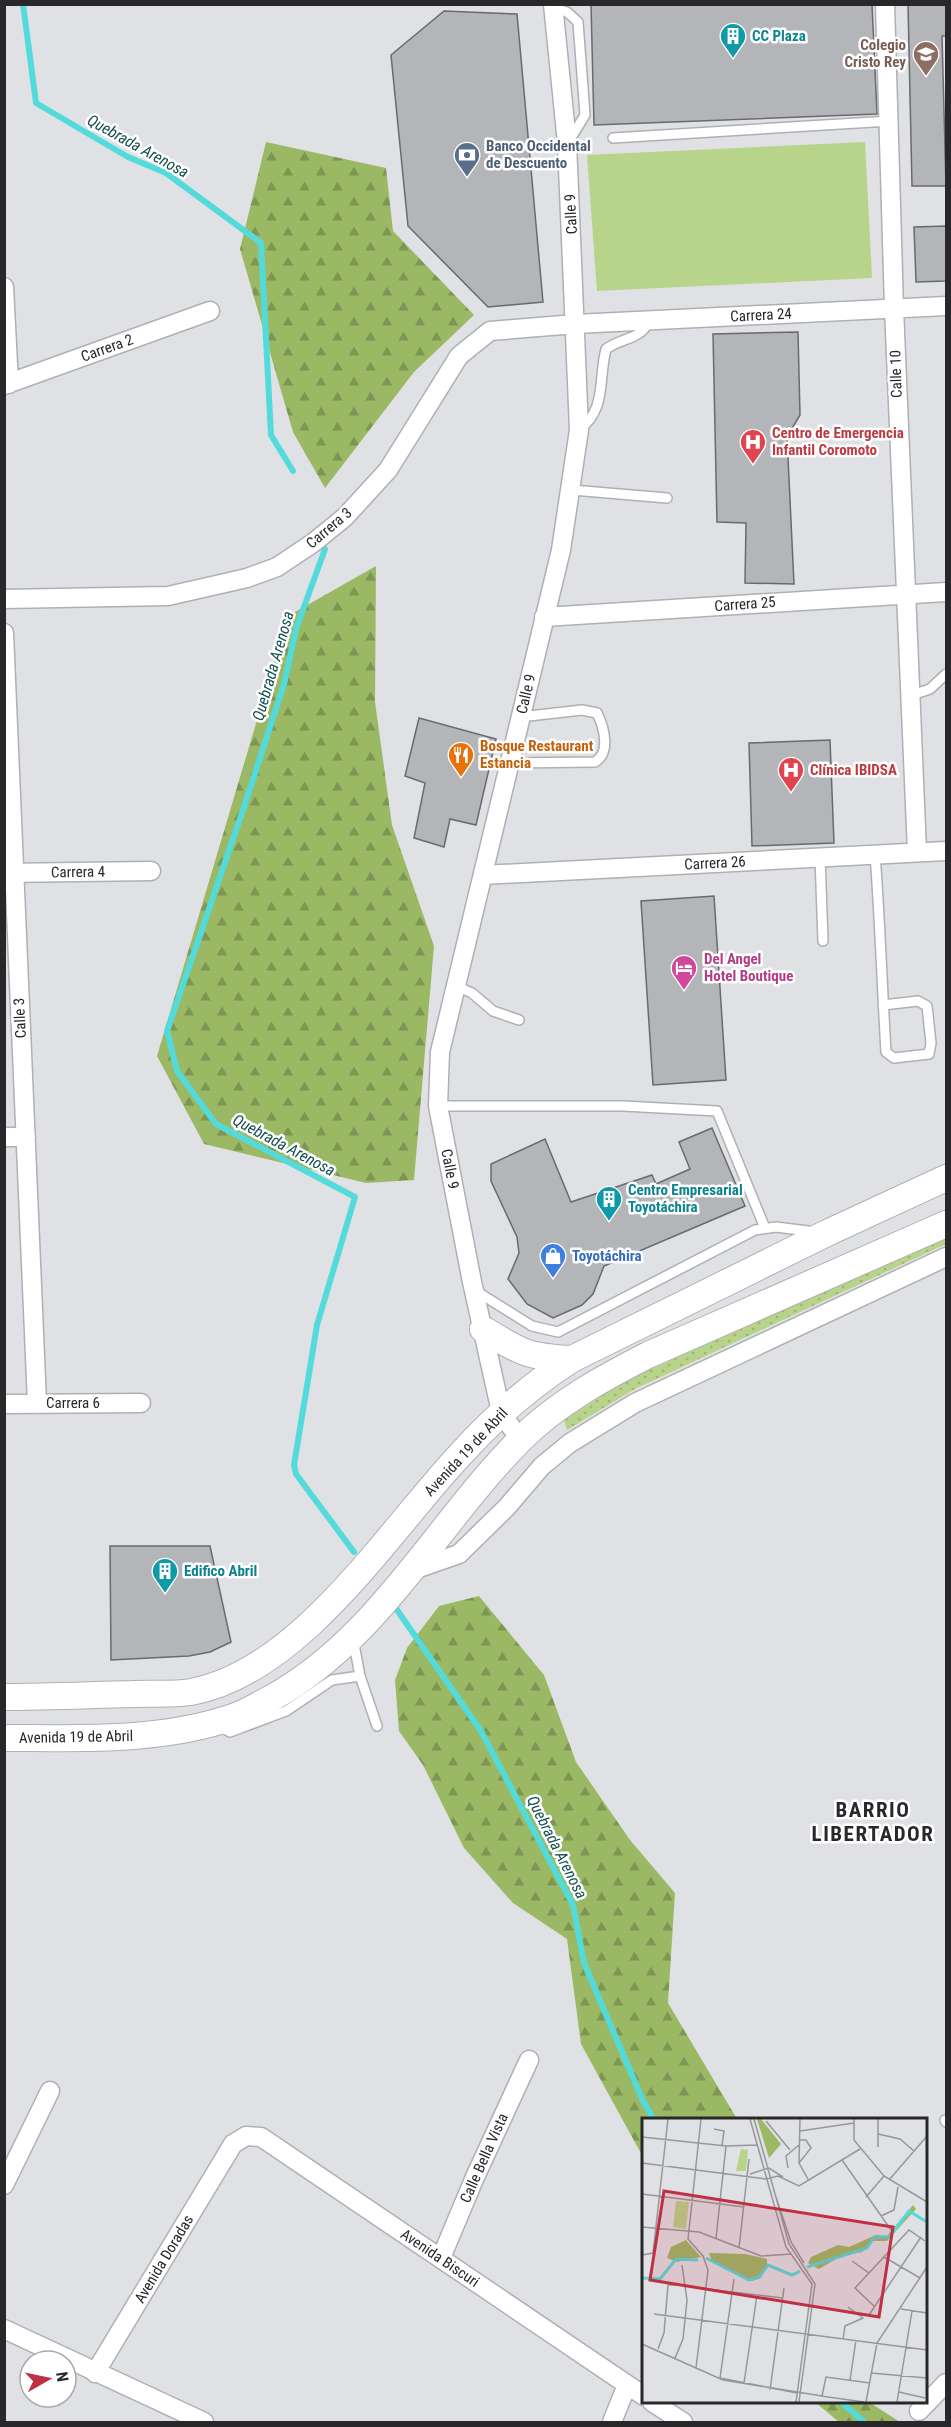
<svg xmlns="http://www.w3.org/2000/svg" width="951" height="2427" font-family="'Roboto Condensed',sans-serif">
	<defs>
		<pattern id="forest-firs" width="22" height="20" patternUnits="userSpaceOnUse" patternTransform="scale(1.5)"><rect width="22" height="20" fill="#9bb964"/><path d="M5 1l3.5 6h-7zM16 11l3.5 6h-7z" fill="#7e9653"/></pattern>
		<pattern id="park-dots" width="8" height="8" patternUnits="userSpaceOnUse" patternTransform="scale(1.5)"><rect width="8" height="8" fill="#b8d38a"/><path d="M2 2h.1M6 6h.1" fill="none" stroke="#9eb577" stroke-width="1.8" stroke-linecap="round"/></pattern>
	</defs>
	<rect width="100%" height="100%" fill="#e0e1e5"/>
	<!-- grass -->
	<path fill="#b8d38a" d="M865,142L872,278L597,291L587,155Z"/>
	<!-- forest -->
	<path fill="url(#forest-firs)" d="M266,142L386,168L393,231L474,315L414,372L325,488L293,432L240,249Z
		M376,566L375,702L392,825L434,946L414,1180L366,1183L204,1144L157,1056L288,616Z
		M479,1596L544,1675L576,1762L630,1840L675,1893L668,2003L737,2119L644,2120L643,2157L581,2044L567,1939L513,1903L464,1848L423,1765L399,1731L395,1680L407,1648L439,1606Z
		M815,2402H869L900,2422H839Z"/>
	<!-- park -->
	<path fill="url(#park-dots)" d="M946,1235V1244L635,1389L567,1430L564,1420L625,1381Z"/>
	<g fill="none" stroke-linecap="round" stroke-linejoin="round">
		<!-- stream -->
		<path stroke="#53dbdc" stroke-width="6" d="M23,4L36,103L128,157L166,173L261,243L271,435L293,471
			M325,549L296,629L284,684L244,807L167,1031L177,1071L216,1124L355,1197L317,1325L294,1465L296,1474L354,1552
			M395,1607L481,1731L573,1905L584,1963L643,2101L654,2120
			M841,2402L864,2422"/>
	</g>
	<!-- building -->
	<path fill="#b4b5b9" stroke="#696a6d" stroke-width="1.5" d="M591,4H872L877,114L594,125Z
		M908,4H946V36H942L946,186H912Z
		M444,11L517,14L543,302L488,307L408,226L391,55Z
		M946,226V281L916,282L914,227Z
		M798,332L800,415L787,437L794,584L745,583L746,523L717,522L713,334Z
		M419,718L496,739L476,825L450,819L444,847L414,838L425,783L405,776Z
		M830,740L834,843L752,846L749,743Z
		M714,896L726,1080L653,1085L641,901Z
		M712,1128L745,1206L604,1266L593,1294L582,1305L553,1318L527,1304L508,1279L519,1253L517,1237L491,1181V1164L545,1139L571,1202L652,1175L656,1184L690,1169L679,1142Z
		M110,1546H210L231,1642L210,1652L189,1656L111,1660Z"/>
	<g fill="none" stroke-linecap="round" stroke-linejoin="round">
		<!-- service casing -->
		<g stroke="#afb0b4" stroke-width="12">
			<path id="service" d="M554,8L567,12L578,22L585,115L569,141
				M613,138L890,121
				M579,430C607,409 598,380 606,349C622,337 640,341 649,321
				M572,490L667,498
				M909,696L930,689L946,674
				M509,763L595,762C611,753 604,727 597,713L582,710L520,717
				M875,854C880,920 882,986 886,1052L894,1058L929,1054L931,1043L927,1006L918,1001L883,1005
				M820,857L823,941
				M454,985L472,993L493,1011L519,1020
				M438,1106H623L717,1111L765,1228
				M476,1291L532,1326L558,1332L755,1230L776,1227L816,1232
				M353,1639L360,1676L377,1726
				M219,1726L230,1732L286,1711L332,1680L360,1676
				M945,2120L946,2122"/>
		</g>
		<!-- minor casing -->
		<g stroke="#afb0b4" stroke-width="21">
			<path id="minor" d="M885,4L894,308L917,852
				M4,287L9,384
				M4,385L210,311
				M4,599L168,596L247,578L277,567L313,543L345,517L388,470L459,356L490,331L575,324L946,306
				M544,617L946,592
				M4,633L37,1403
				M4,873L151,871
				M483,875L946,851
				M4,1137H26
				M4,1404L141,1403
				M520,1440L501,1412L472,1282L438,1106L440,1052L561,550L579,430L567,143L553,4
				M413,1570L459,1554L507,1507L542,1466L570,1443L635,1403L946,1257
				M4,2185L50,2091
				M441,2258L475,2177L529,2060
				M4,2329L204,2422
				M95,2373L233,2144L246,2136L261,2137L644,2396
				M652,2402L683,2422
				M919,2411L946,2383
				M612,2422L627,2385"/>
		</g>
		<!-- secondary casing -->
		<g stroke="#afb0b4" stroke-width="28">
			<path id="secondary" d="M483,1329C520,1352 527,1357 572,1359
				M4,1697C47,1697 89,1695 132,1694C151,1693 172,1695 191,1692C300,1672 388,1532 459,1456C493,1418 530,1386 572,1359L827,1233L946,1178
				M4,1738C81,1738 160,1742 233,1717C246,1713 258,1705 270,1699C378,1640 436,1525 520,1440C557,1403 603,1378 648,1355L946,1224"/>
		</g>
		<!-- service -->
		<use href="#service" stroke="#fff" stroke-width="9"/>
		<!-- minor -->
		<use href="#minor" stroke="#fff" stroke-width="18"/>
		<!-- secondary -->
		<use href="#secondary" stroke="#fff" stroke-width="26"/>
	</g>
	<!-- icons -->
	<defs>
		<g id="building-pin" transform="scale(1.35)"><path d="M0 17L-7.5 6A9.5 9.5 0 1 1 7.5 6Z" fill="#0f9aa8" stroke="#fff"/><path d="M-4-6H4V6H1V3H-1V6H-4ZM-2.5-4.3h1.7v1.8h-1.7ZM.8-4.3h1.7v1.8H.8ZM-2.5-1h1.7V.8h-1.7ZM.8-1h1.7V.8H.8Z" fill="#fff"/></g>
		<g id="school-pin" transform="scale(1.35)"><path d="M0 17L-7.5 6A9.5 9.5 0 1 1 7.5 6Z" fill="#8d6e63" stroke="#fff"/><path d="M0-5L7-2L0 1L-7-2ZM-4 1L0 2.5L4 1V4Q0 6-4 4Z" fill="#fff"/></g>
		<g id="bank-pin" transform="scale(1.35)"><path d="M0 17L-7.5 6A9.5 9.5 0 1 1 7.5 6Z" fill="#5c6f8a" stroke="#fff"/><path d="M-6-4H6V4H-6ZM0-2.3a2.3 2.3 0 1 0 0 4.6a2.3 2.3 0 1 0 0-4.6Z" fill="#fff"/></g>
		<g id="hospital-pin" transform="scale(1.35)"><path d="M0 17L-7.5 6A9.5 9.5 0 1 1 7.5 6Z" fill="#e0444e" stroke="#fff"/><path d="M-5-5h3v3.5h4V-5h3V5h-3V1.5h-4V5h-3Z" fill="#fff"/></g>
		<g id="restaurant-pin" transform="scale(1.35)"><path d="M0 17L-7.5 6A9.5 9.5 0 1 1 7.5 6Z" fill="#e8710a" stroke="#fff"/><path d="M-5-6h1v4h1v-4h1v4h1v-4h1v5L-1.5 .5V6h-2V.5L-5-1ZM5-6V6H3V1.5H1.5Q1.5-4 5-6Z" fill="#fff"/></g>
		<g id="hotel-pin" transform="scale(1.35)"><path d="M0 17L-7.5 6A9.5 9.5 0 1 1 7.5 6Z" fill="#d1479c" stroke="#fff"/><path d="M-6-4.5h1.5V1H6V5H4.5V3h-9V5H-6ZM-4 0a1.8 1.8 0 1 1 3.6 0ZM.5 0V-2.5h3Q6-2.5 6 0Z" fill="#fff"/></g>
		<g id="shop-pin" transform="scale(1.35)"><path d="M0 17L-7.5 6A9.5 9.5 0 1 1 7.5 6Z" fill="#3f7fe0" stroke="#fff"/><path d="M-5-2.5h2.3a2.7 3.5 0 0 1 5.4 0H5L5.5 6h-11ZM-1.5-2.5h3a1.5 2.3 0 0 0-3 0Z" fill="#fff"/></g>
	</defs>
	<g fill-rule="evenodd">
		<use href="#building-pin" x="733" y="36"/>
		<use href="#school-pin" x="926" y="54"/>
		<use href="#bank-pin" x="467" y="155"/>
		<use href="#hospital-pin" x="753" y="442"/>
		<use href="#restaurant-pin" x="461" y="755"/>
		<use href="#hospital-pin" x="791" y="770"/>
		<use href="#hotel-pin" x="684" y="968"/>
		<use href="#building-pin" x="609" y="1199"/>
		<use href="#shop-pin" x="553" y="1256"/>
		<use href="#building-pin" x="165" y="1571"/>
	</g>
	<g text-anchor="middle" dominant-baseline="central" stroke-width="5" stroke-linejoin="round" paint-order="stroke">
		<!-- culture labels -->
		<g font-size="15" font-weight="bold" fill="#0d838f" stroke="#fff" text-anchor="start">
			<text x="752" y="36">CC Plaza</text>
			<text x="628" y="1190">Centro Empresarial<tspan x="628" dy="17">Toyotáchira</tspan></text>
			<text x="184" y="1571">Edifico Abril</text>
		</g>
		<!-- education labels -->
		<g font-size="15" font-weight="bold" fill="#785e54" stroke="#fff" text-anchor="end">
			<text x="906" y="45">Colegio<tspan x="906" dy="17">Cristo Rey</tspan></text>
		</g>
		<!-- service labels -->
		<g font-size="15" font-weight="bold" fill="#4e5e75" stroke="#fff" text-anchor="start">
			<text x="486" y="146">Banco Occidental<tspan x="486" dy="17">de Descuento</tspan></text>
		</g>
		<!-- street labels -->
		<g font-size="15" fill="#28282a" stroke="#fff">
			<text transform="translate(571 214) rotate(-93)">Calle 9</text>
			<text transform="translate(761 315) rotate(-3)">Carrera 24</text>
			<text transform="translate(107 348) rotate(-20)">Carrera 2</text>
			<text transform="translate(896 374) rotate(-92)">Calle 10</text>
			<text transform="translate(329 528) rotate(-40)">Carrera 3</text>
			<text transform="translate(745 604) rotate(-4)">Carrera 25</text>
			<text transform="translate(526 694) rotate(-77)">Calle 9</text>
			<text transform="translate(715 863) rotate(-3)">Carrera 26</text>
			<text transform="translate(78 872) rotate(-1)">Carrera 4</text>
			<text transform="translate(20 1018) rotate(-93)">Calle 3</text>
			<text transform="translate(450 1169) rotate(79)">Calle 9</text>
			<text x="73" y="1403">Carrera 6</text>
			<text transform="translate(466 1452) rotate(-47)">Avenida 19 de Abril</text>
			<text transform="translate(76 1737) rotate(-1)">Avenida 19 de Abril</text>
			<text transform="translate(484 2158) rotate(-66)">Calle Bella Vista</text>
			<text transform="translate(440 2258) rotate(34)">Avenida Biscuri</text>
			<text transform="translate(164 2259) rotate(-59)">Avenida Doradas</text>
		</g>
		<!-- health labels -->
		<g font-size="15" font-weight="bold" fill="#be3a42" stroke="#fff" text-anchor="start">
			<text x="772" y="433">Centro de Emergencia<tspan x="772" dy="17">Infantil Coromoto</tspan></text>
			<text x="810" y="770">Clínica IBIDSA</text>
		</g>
		<!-- food labels -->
		<g font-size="15" font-weight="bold" fill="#c56008" stroke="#fff" text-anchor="start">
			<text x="480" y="746">Bosque Restaurant<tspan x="480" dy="17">Estancia</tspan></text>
		</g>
		<!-- hotel labels -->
		<g font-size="15" font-weight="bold" fill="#b23c85" stroke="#fff" text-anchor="start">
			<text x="704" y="959">Del Angel<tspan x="704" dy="17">Hotel Boutique</tspan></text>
		</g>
		<!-- shop labels -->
		<g font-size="15" font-weight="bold" fill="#366cbe" stroke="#fff" text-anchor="start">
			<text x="572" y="1256">Toyotáchira</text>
		</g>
		<!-- water labels -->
		<g font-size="16" font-style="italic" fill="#144f50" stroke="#fff">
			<text transform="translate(138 146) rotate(29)">Quebrada Arenosa</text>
			<text transform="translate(273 666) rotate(-74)">Quebrada Arenosa</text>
			<text transform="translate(284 1145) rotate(28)">Quebrada Arenosa</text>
			<text transform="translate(557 1847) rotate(63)">Quebrada Arenosa</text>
		</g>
		<!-- district labels -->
		<g font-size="21" font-weight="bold" letter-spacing="1.5" fill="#28282a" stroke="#fff">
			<text x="873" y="1810">BARRIO<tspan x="873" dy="24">LIBERTADOR</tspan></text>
		</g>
	</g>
	<!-- overview -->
	<g transform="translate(642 2118)">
		<rect width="285" height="285" fill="#e0e1e5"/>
		<path d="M99,31L106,32L104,53H94ZM34,83L47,84L44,111L31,109Z" fill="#b8d38a"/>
		<path d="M115,1H119L139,26L127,40ZM271,87L274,91L245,123H231L220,134L199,138L177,151L166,145L169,139L196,127L207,129L234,117L245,118ZM44,122L59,139L35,144L25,140L29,129ZM67,135L103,136L125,141V146L119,160L110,163L70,144Z" fill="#9bb964"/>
		<path fill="none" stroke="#53dbdc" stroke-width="3" d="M64,140L107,162L117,159L126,147L150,157L158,153M165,149L225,130L232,119H247L267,93L285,104M0,160L18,161L34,141L56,142"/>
		<path fill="none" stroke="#96979a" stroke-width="1.5" d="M108,1L144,129L170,166L154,284M112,1L147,126L173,166L157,284M158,1L157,45L167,63M212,1V22L242,58L285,84M124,3L148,32M72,11L82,13L80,28M158,13L212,5M236,16L258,21L272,33M0,19L84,28L115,27M236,29V1M200,42L249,112M0,45L124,61L136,58L157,68L218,31M157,45L169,30L164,22H157M146,50L144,38L157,27M108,56L127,50L141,59M247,62L285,18M132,73L149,124L162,145M0,76L102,89M224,79L242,58M239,98L252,92L256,69M0,109L57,114L119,138L149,136M74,120L84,28M97,130L107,41M0,137L11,135L26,1M242,139L278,160M210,143L227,155M65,171L141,180M233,189L213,170L267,112L283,123M259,191L285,195M12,196L285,232M227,197L279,119M201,221L203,208L221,200L206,189M0,226L81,262L180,278M16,231L22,215L26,167H44M33,240L41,221L45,182L40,147M54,250L66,152L61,138L46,121L59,1M229,255L285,260M78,260L92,161M78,260L155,275M208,262L214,222M102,265L115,177M128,272L142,170M257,274L283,280M179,278L222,284M180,278L184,259L228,265M224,284L235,225L285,149M255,284L270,193"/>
		<path fill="#c13042" fill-opacity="0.15" stroke="#c13042" stroke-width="3" d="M22,73L251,109L237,199L8,162Z"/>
		<rect width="285" height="285" fill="none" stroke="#28282a" stroke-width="3"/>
	</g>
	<!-- border -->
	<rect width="951" height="2427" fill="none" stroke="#28282a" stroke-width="12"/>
	<!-- north arrow -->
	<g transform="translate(48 2379) rotate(81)"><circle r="28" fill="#ffffff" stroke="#a9a9aa" stroke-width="1.5"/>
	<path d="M0-4.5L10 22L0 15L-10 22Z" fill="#c13042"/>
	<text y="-9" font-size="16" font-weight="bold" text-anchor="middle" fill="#28282a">N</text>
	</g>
</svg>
